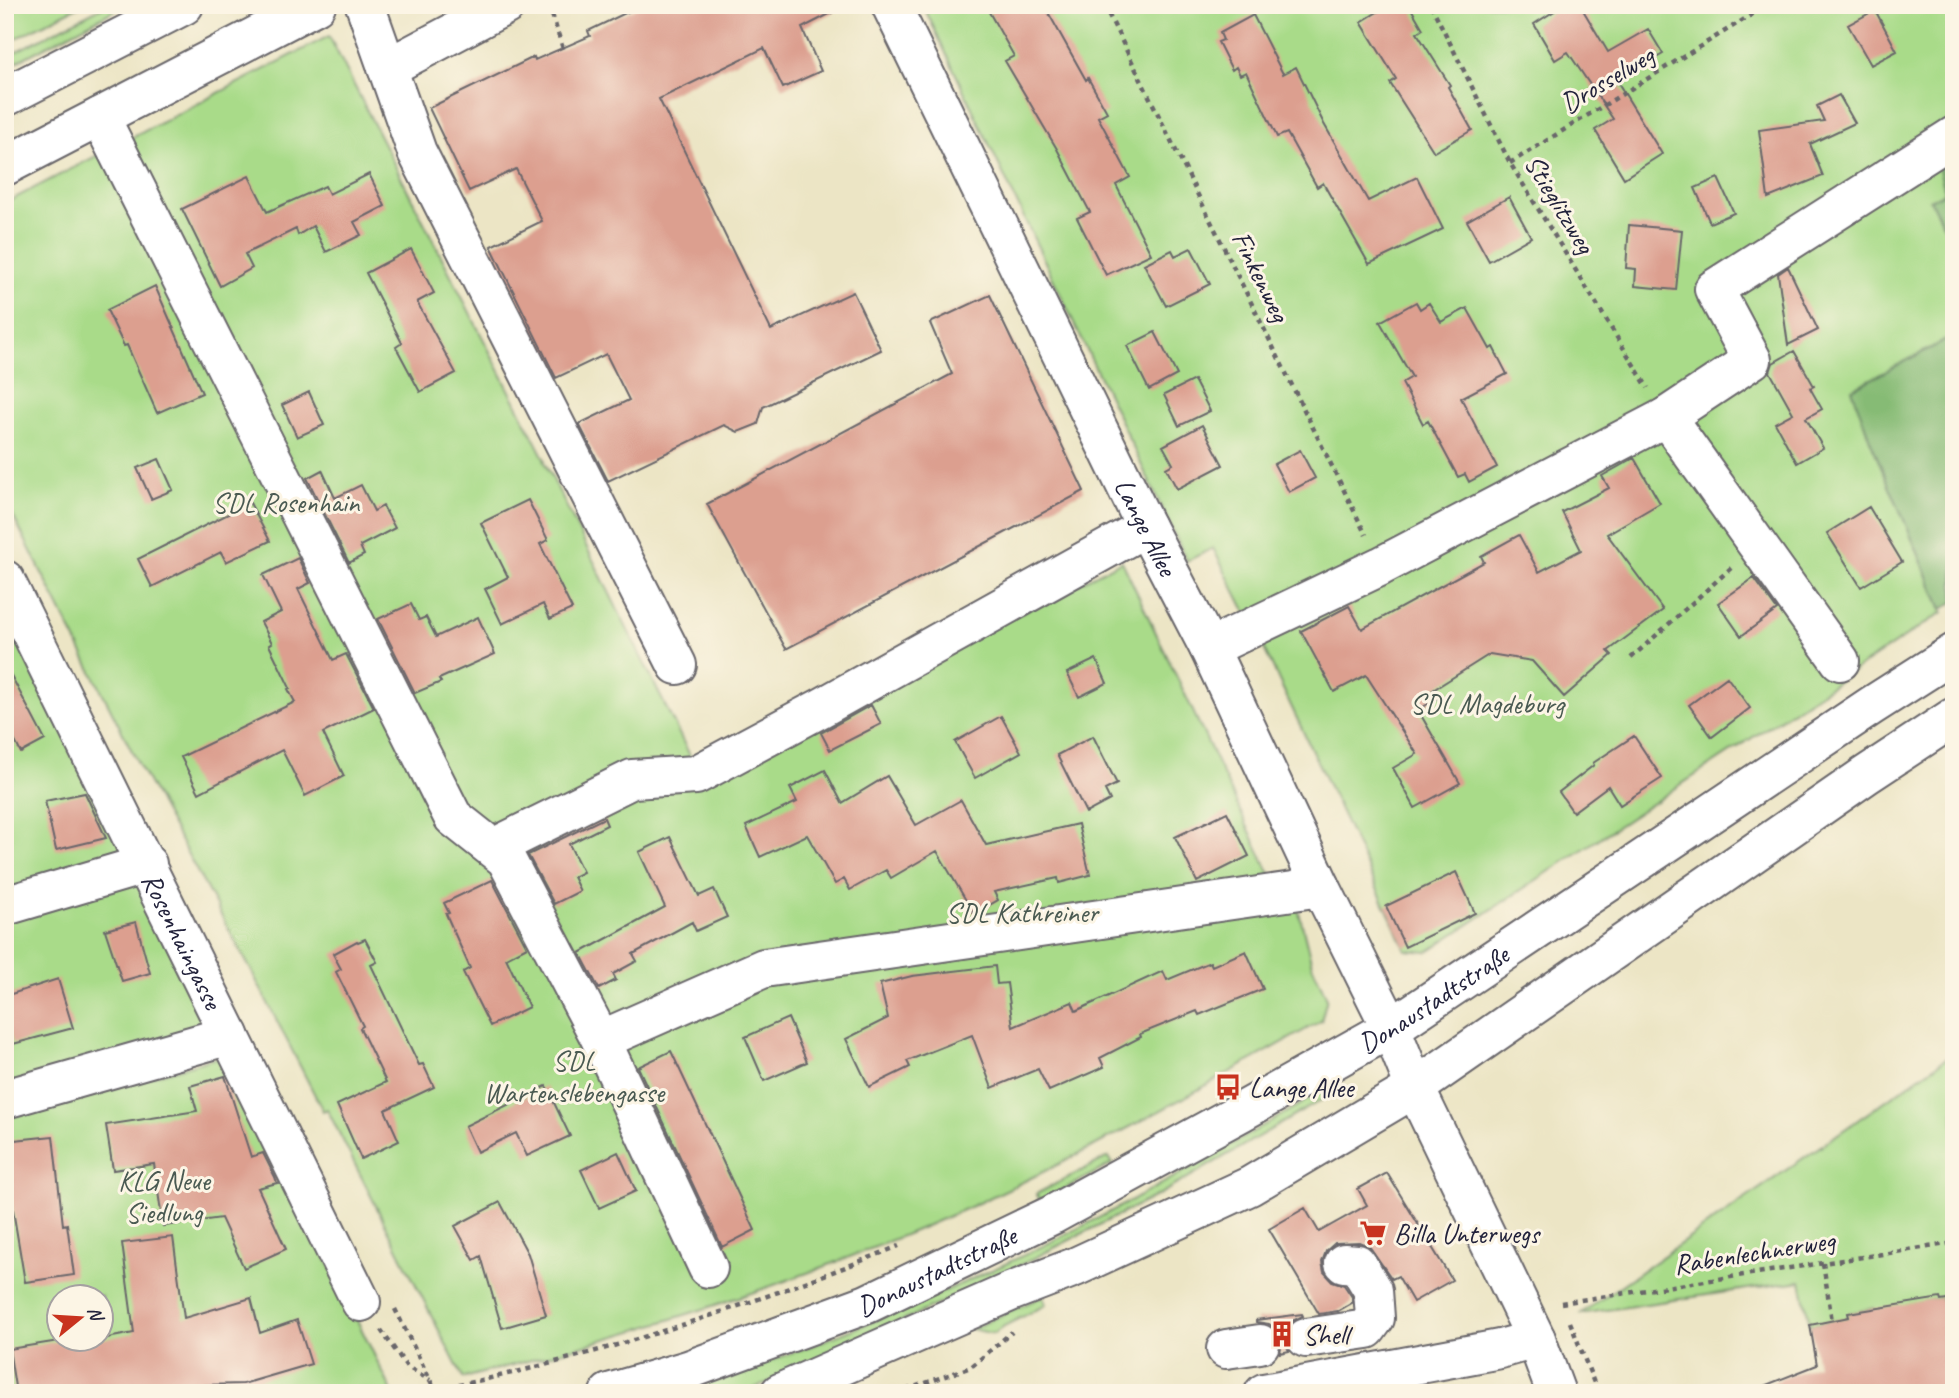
<svg xmlns="http://www.w3.org/2000/svg" width="1959" height="1398" font-family="Caveat,sans-serif">
	<rect width="100%" height="100%" fill="#fcf5e5"/>
	<filter id="ink" filterUnits="userSpaceOnUse"><feTurbulence type="fractalNoise" baseFrequency=".0143" numOctaves="2"/><feDisplacementMap in="SourceGraphic" scale="14" xChannelSelector="R" yChannelSelector="G"/><feConvolveMatrix kernelMatrix="1 2 1 2 8 2 1 2 1" color-interpolation-filters="sRGB"/></filter>
	<filter id="wash" filterUnits="userSpaceOnUse"><feTurbulence type="fractalNoise" baseFrequency=".00686" numOctaves="4" result="noise"/><feDisplacementMap in="SourceGraphic" scale="28" xChannelSelector="R" yChannelSelector="G"/><feGaussianBlur stdDeviation="1.57" result="paint"/><feColorMatrix in="noise" values="0 0 0 0 0 0 0 0 0 0 0 0 0 0 0 0 0 1.4 0 .05"/><feComposite in="paint" operator="in"/></filter>
	<g filter="url(#wash)">
		<rect width="100%" height="100%" fill="#ece5c5"/>
		<!-- green -->
		<path fill="#a9db89" stroke="#667e62" stroke-width="2" fill-rule="evenodd" d="M5,5H81L5,44Z
			M106,5H118L119,8L5,68V57Z
			M923,5H1954V156L1945,192L1930,200L1954,245V336L1853,389L1870,440L1943,612L1427,952L1406,950L1259,638L1213,548L1187,561Z
			M329,36L545,460L544,461L700,776L1122,561L1269,872L1296,900L1312,965L1327,998L1321,1021C1207,1085 1094,1150 974,1205C808,1280 639,1333 463,1378L327,1109L323,1111L251,970L139,765L5,500V203Z
			M5,608L215,1027L5,1088Z
			M1954,1053V1299L1941,1301L1940,1298L1877,1312L1874,1308L1849,1313V1318L1810,1325L1801,1281L1580,1314Z
			M226,1055L393,1393H5V1118ZM60,1296H102V1338H60Z
			M1326,1089L1330,1095L1160,1194L1003,1274L795,1371L743,1393H679C790,1356 899,1313 1005,1264C1116,1213 1221,1151 1326,1089Z
			M1108,1157L1112,1164L1040,1202L1036,1194Z
			M1043,1296L1046,1305L1004,1326L994,1334L971,1329Z
			M1954,1382V1393H1889L1926,1387L1927,1391L1952,1388Z"/>
		<!-- forest -->
		<path fill="#86bb75" stroke="#546e58" stroke-width="2" d="M1954,156V245L1930,200L1945,192L1938,165Z
			M1954,336V602L1942,609L1870,440L1852,389Z"/>
		<g id="blocks">
			<!-- building -->
			<path fill="#dc9f8f" d="M642,5H847L802,28L821,71L783,88L764,48L659,99L771,330L853,292L881,350L763,407L758,424L738,432L724,425L608,481L579,424L629,400L606,354L556,378L491,246L542,221L516,169L469,191L429,108L534,57L535,60L590,36L588,31Z
				M985,5H1044L1086,80L1088,78L1107,112L1098,117L1130,177L1116,185L1151,254L1106,275L1077,218L1090,212L1057,149L1005,61L1014,56Z
				M1389,5H1409L1423,29L1417,33L1450,85L1448,87L1472,130L1434,152L1390,83L1396,79L1361,22Z
				M1564,5H1580L1608,52L1648,29L1663,54L1617,81L1662,154L1624,178L1595,130L1613,119L1568,52L1555,60L1534,24Z
				M1875,10L1897,51L1871,65L1848,25Z
				M1253,15L1283,74L1296,67L1324,124L1368,201L1417,177L1443,229L1369,264L1323,183L1317,187L1287,133L1277,137L1246,72L1240,75L1236,67L1232,70L1218,42L1223,40L1220,33Z
				M1839,95L1855,123L1810,144L1823,176L1768,198L1759,130L1824,121L1817,106Z
				M369,174L385,206L354,222L361,235L326,252L313,226L298,235L296,229L245,254L252,268L220,286L182,209L249,176L267,212L325,186L329,194Z
				M1718,178L1734,213L1710,223L1695,188Z
				M1509,197L1531,237L1489,261L1467,221Z
				M1629,225L1682,230L1676,290L1635,286L1636,269L1626,268Z
				M1191,248L1210,284L1166,306L1144,264L1172,250L1175,256Z
				M411,249L434,293L417,302L456,373L420,392L396,347L402,343L366,273Z
				M1788,267L1818,330L1788,345L1778,274Z
				M155,286L202,393L157,413L127,345L124,346L107,310Z
				M990,295L1084,491L786,649L707,504L952,374L930,323Z
				M1416,302L1420,309L1429,303L1441,322L1467,308L1490,349L1493,347L1507,374L1461,398L1497,467L1469,482L1465,474L1458,477L1428,421L1423,424L1402,383L1412,377L1380,322Z
				M1155,332L1177,375L1149,390L1127,346Z
				M1794,351L1814,386L1810,388L1822,409L1806,418L1823,448L1797,463L1775,423L1793,413L1770,372L1773,363Z
				M1194,380L1210,411L1179,426L1164,395Z
				M309,392L324,425L297,437L282,405Z
				M1202,425L1223,465L1177,489L1166,468L1173,464L1163,446Z
				M1300,450L1315,478L1289,492L1274,464Z
				M1634,458L1660,503L1607,534L1663,610L1608,651L1612,655L1564,697L1532,661L1490,654L1433,690L1438,698L1418,710L1460,783L1415,808L1393,768L1417,754L1366,675L1334,692L1301,631L1349,606L1362,629L1484,562L1481,556L1519,535L1539,572L1581,550L1562,512L1609,488L1602,476Z
				M159,459L173,490L151,499L137,468Z
				M322,470L335,498L361,485L374,511L383,506L395,528L360,546L364,555L349,563L307,478Z
				M528,500L548,540L540,544L572,609L550,619L543,604L502,624L485,589L508,577L481,523Z
				M250,503L270,541L226,562L221,552L152,587L138,559Z
				M1869,507L1902,562L1861,587L1827,533Z
				M298,558L310,583L298,589L333,660L346,654L374,708L323,733L344,776L305,796L282,750L199,793L181,757L295,702L288,689L290,688L269,645L272,643L261,622L281,612L263,575Z
				M1754,578L1777,610L1741,636L1718,603Z
				M411,604L419,620L426,617L436,637L478,617L495,654L439,679L441,682L415,693L378,619Z
				M1096,659L1107,683L1079,697L1067,673Z
				M5,664L45,740L21,753L5,722Z
				M1727,677L1750,708L1712,737L1689,705Z
				M871,705L881,724L830,750L821,733Z
				M1001,716L1021,752L975,778L955,742Z
				M1093,736L1117,784L1105,790L1110,800L1086,813L1057,755Z
				M1634,736L1662,778L1620,805L1608,786L1573,812L1559,792L1594,765L1593,763Z
				M825,770L842,803L887,776L916,825L961,800L986,845L1078,824L1090,875L1059,883L1058,878L994,892L998,900L974,914L937,851L891,878L886,870L850,890L844,879L835,884L807,835L760,857L746,826L797,802L790,788Z
				M85,793L106,838L56,850L45,801Z
				M1227,812L1249,856L1197,882L1175,837Z
				M604,818L607,825L569,844L583,872L573,877L580,891L554,904L528,855Z
				M670,837L699,896L714,889L727,917L696,931L692,922L633,954L637,961L613,974L616,980L599,989L580,953L665,907L639,852Z
				M1456,872L1475,913L1405,947L1386,906Z
				M492,880L527,947L506,958L529,1007L490,1026L463,972L470,968L446,914L449,913L444,903Z
				M136,922L150,973L122,981L105,930Z
				M365,939L377,962L371,965L419,1065L423,1064L434,1087L385,1110L399,1141L361,1159L337,1105L386,1082L360,1028L363,1026L336,972L341,969L333,954L357,941L358,942Z
				M1246,951L1263,989L1199,1015L1197,1011L1140,1034L1141,1037L1100,1058L1104,1067L1049,1091L1038,1069L992,1088L972,1035L907,1061L910,1067L869,1087L846,1039L888,1018L880,984L912,976L995,966L997,984L1007,983L1013,1027L1072,1002L1076,1011L1163,971L1167,980L1210,962L1212,966Z
				M58,979L73,1028L13,1044L5,1017V996Z
				M788,1018L807,1062L764,1081L745,1037Z
				M671,1051L755,1230L722,1247L638,1067Z
				M225,1076L251,1157L263,1153L275,1177L277,1183L258,1188L286,1249L244,1268L221,1218L163,1226L154,1164L113,1170L106,1125L197,1111L190,1086Z
				M546,1086L570,1136L527,1156L516,1133L477,1152L465,1126Z
				M53,1136L63,1225L67,1224L74,1275L25,1282L9,1186L5,1141Z
				M618,1152L636,1191L599,1208L581,1170Z
				M1387,1173L1452,1280L1413,1302L1398,1276L1392,1279L1369,1246L1359,1242L1335,1243L1326,1251L1322,1262L1324,1272L1332,1281L1344,1285L1352,1297V1303L1338,1311L1319,1314L1269,1229L1305,1208L1319,1232L1367,1205L1358,1189Z
				M500,1202L528,1254L546,1315L502,1328L481,1256L474,1260L455,1226Z
				M173,1237L184,1318L251,1298L260,1333L297,1320L311,1364L243,1384L162,1386L163,1393H16L9,1349L71,1339H102L134,1333L122,1243Z
				M1940,1298L1941,1301L1954,1299V1388L1927,1391L1926,1387L1889,1393H1752L1751,1391L1817,1365L1810,1325L1849,1317L1848,1313Z
				M1302,1314L1303,1316L1292,1321L1285,1331V1342L1289,1351L1280,1353L1282,1341L1278,1331L1269,1324L1256,1322V1320Z"/>
		</g>
	</g>
	<g filter="url(#ink)">
		<use href="#blocks" fill-opacity="0" stroke="#69666b" stroke-width="2"/>
		<g fill="none" stroke-linecap="round" stroke-linejoin="round">
			<!-- minor casing -->
			<g stroke="#69666b" stroke-width="42">
				<g id="minor">
					<path d="M365,5L417,152L677,665"/>
					<path id="s1" d="M891,5L1146,527L1209,648L1321,887L1391,1028L1415,1088L1536,1339L1556,1393"/>
					<path d="M387,68L506,5"/>
					<path d="M5,97L184,5"/>
					<path d="M100,117L453,817L506,859L601,1040L708,1268"/>
					<path d="M5,166L316,5"/>
					<path d="M1666,417L1840,661"/>
					<path id="s2" d="M5,580L361,1302"/>
					<path d="M1209,648L1381,566L1666,417L1752,360L1714,289L1954,136"/>
					<path d="M493,848L632,779L696,775L821,708L1146,527"/>
					<path d="M5,906L147,864"/>
					<path d="M601,1040L764,968L1321,887"/>
					<path d="M5,1099L230,1035"/>
					<path d="M1306,1338L1367,1329L1375,1318L1373,1290L1357,1264L1344,1263"/>
					<path d="M1226,1349L1260,1344"/>
					<path d="M1264,1393L1500,1349L1536,1339"/>
				</g>
			</g>
			<!-- major casing -->
			<g stroke="#69666b" stroke-width="42">
				<g id="major">
					<path id="s3" d="M609,1393L688,1370L867,1304L1052,1215L1241,1112L1391,1028L1871,706L1954,653"/>
					<path d="M780,1393L1010,1292L1075,1267L1250,1186L1415,1088L1866,775L1954,717"/>
				</g>
			</g>
			<!-- path -->
			<path stroke="#69666b" stroke-width="4.5" stroke-dasharray="5 5" stroke-linecap="butt" d="M549,5L564,52
				M1104,5L1366,535
				M1431,5L1510,163L1648,388
				M1510,163L1761,9L1759,5
				M1631,658L1731,568
				M1823,1263L1832,1321
				M1561,1303L1954,1243
				M395,1309L435,1390
				M1570,1322L1598,1393
				M381,1330L407,1367L430,1380
				M419,1393C583,1362 744,1308 899,1246
				M897,1393L971,1367L1012,1332"/>
			<!-- minor -->
			<use href="#minor" stroke="#fff" stroke-width="38"/>
			<!-- major -->
			<use href="#major" stroke="#fff" stroke-width="38"/>
		</g>
	</g>
	<!-- icons -->
	<defs>
		<g id="bus-bare" transform="scale(2.1)"><path d="M-5-6H5V4H4V6H2V4H-2V6H-4V4H-5ZM-3.5-4V0h7V-4ZM-3.5 1.2v1.5H-2V1.2ZM2 1.2v1.5H3.5V1.2Z" fill="#c8321e" stroke="#fcf5e5" stroke-width="2.5" paint-order="stroke"/></g>
		<g id="supermarket-bare" transform="scale(2.1)"><path d="M-6-5.5h2.5l.6 2H6L4.5 2H-2.5L-4.4-4H-6ZM-1.5 3.2a1.3 1.3 0 1 0 .1 0ZM3 3.2a1.3 1.3 0 1 0 .1 0Z" fill="#c8321e" stroke="#fcf5e5" stroke-width="2.5" paint-order="stroke"/></g>
		<g id="building-bare" transform="scale(2.1)"><path d="M-4-6H4V6H1V3H-1V6H-4ZM-2.5-4.3h1.7v1.8h-1.7ZM.8-4.3h1.7v1.8H.8ZM-2.5-1h1.7V.8h-1.7ZM.8-1h1.7V.8H.8Z" fill="#c8321e" stroke="#fcf5e5" stroke-width="2.5" paint-order="stroke"/></g>
	</defs>
	<g fill-rule="evenodd">
		<use href="#bus-bare" x="1228" y="1087"/>
		<use href="#supermarket-bare" x="1373" y="1233"/>
		<use href="#building-bare" x="1282" y="1334"/>
	</g>
	<g text-anchor="middle" dominant-baseline="central" stroke-width="6" stroke-linejoin="round" paint-order="stroke">
		<!-- street labels -->
		<g font-size="28" fill="#22223b" stroke="#fcf5e5">
			<text transform="translate(1607 79) rotate(-31)">Drosselweg</text>
			<text transform="translate(1560 204) rotate(59)">Stieglitzweg</text>
			<text transform="translate(1261 276) rotate(64)">Finkenweg</text>
			<text stroke="none"><textPath href="#s1" startOffset="581">Lange Allee</textPath></text>
			<text stroke="none"><textPath href="#s2" startOffset="402">Rosenhaingasse</textPath></text>
			<text stroke="none"><textPath href="#s3" startOffset="917">Donaustadtstraße</textPath></text>
			<text transform="translate(1754 1252) rotate(-9)">Rabenlechnerweg</text>
			<text stroke="none"><textPath href="#s3" startOffset="350">Donaustadtstraße</textPath></text>
		</g>
		<!-- park labels -->
		<g font-size="28" fill="#4a5a52" stroke="#fcf5e5">
			<text x="286" y="502">SDL Rosenhain</text>
			<text x="1487" y="703">SDL Magdeburg</text>
			<text x="1022" y="912">SDL Kathreiner</text>
			<text x="574" y="1060">SDL<tspan x="574" dy="32">Wartenslebengasse</tspan></text>
			<text x="164" y="1180">KLG Neue<tspan x="164" dy="32">Siedlung</tspan></text>
		</g>
		<!-- poi labels -->
		<g font-size="28" fill="#22223b" stroke="#fcf5e5" text-anchor="start">
			<text x="1249" y="1087">Lange Allee</text>
			<text x="1394" y="1233">Billa Unterwegs</text>
			<text x="1303" y="1334">Shell</text>
		</g>
	</g>
	<!-- margin -->
	<rect width="1959" height="1398" fill="none" stroke="#fcf5e5" stroke-width="28"/>
	<!-- north arrow -->
	<g transform="translate(80 1318) rotate(72)"><circle r="33" fill="#fcf5e5" stroke="#a5a1a1" stroke-width="2"/>
	<path d="M0-5L12 26L0 18L-12 26Z" fill="#c8321e"/>
	<text y="-10" font-size="19" font-weight="bold" text-anchor="middle" fill="#22223b">N</text>
	</g>
</svg>
